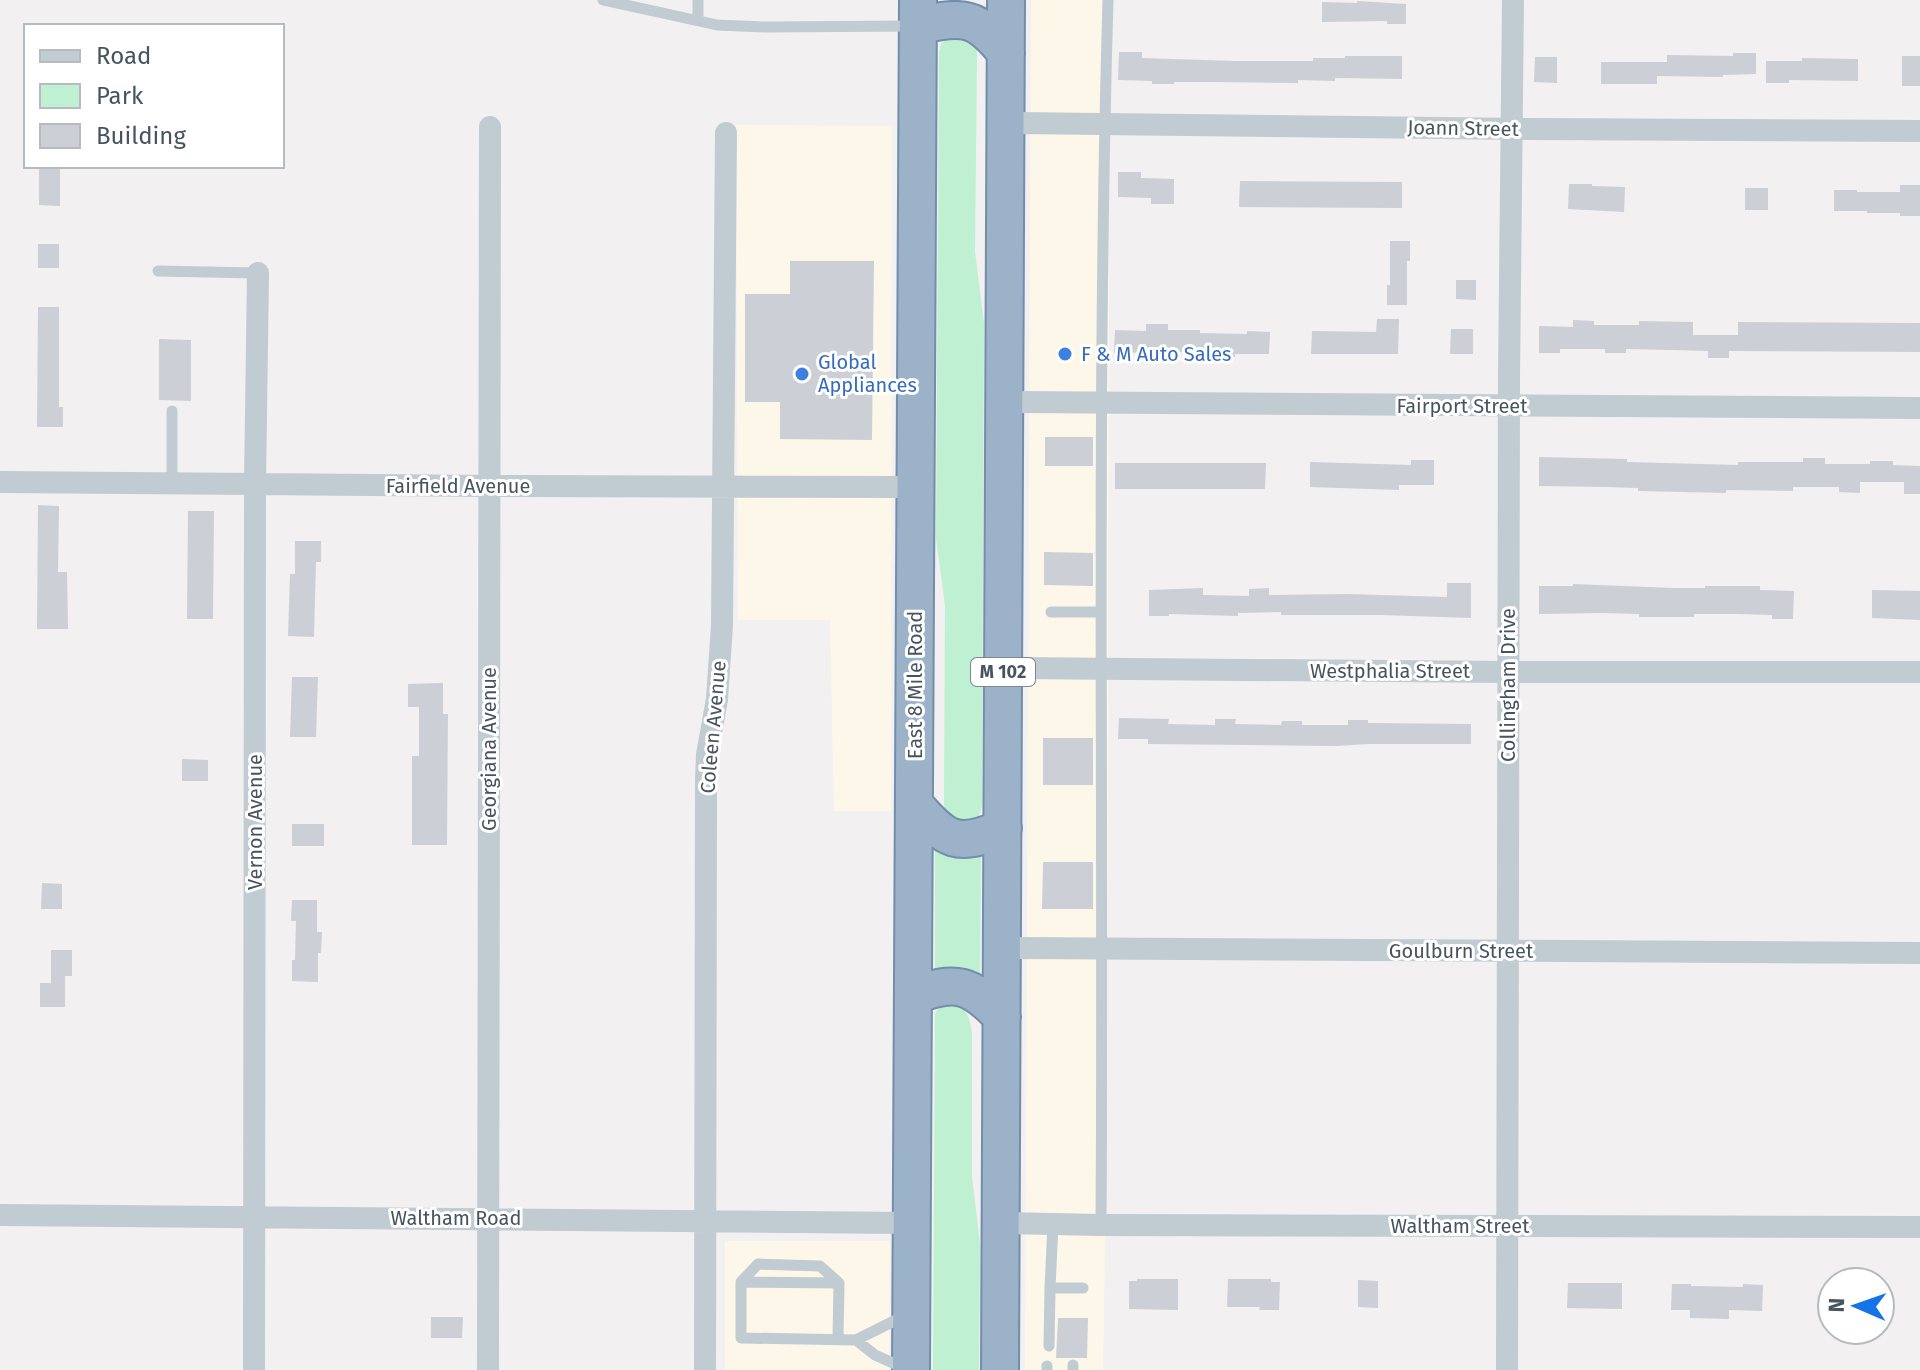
<svg xmlns="http://www.w3.org/2000/svg" width="1920" height="1370" font-family="'Fira Sans',sans-serif">
	<rect width="100%" height="100%" fill="#f2f0f0"/>
	<!-- commercial -->
	<path fill="#fdf7ea" d="M1031,0H1110L1106,136L1109,285L1108,1082L1103,1370H1025Z
		M736,125L892,126L891,811H834L830,620H738Z
		M725,1241H890L889,1370H725Z"/>
	<!-- green -->
	<path fill="#bef0d1" d="M951,34L975,43L977,52L975,252L984,323L982,805C979,821 975,821 960,825L946,813L944,804L945,605L936,539L939,52L941,44Z
		M936,849L981,854L980,976L935,971V851Z
		M943,1003C965,1002 969,1013 972,1033V1177L980,1244L979,1370H933L935,1022V1013Z"/>
	<!-- building -->
	<path fill="#cccfd5" d="M1357,1L1406,4V24H1387V21L1322,22V2L1357,3Z
		M1119,52H1142V58L1235,61H1313V58H1345V56H1402V79L1335,78V81L1298,80V83L1218,82H1174V84H1152V81L1118,80Z
		M1733,53H1756V74L1723,75V77L1657,76V84H1601V62H1667V55L1733,56Z
		M1902,56H1920V86H1902Z
		M1535,57H1557V83L1534,82Z
		M1802,58L1858,59V81L1789,80V83H1766V61H1802Z
		M39,166H60V206L39,205Z
		M1118,172H1141V178L1174,179V204H1151V198L1118,197Z
		M1240,181L1402,182V208L1239,207Z
		M1569,184H1592V186L1625,187L1624,212L1568,209Z
		M1900,185H1920V216H1900V213H1867V211H1834V190H1857V192H1900Z
		M1745,188H1768V210H1745Z
		M1390,241H1410V261H1407V305H1387V285H1390Z
		M38,244H59V268H38Z
		M790,261H874L872,440L780,439V402H745V294H790Z
		M1456,280H1476V300L1456,299Z
		M38,307H59V407H63V427H37Z
		M1377,319H1399L1398,354H1311L1312,331L1376,332Z
		M1573,320L1594,321V325H1639V321L1693,322V335H1738V322L1920,323V352L1729,351V358H1708V351L1672,350L1626,349V353H1605V349H1560V353H1539V326L1573,327Z
		M1146,324H1168V330H1200V333L1247,334V331L1270,332L1269,354H1235V357L1212,356V354L1177,352L1114,353L1115,330L1146,331Z
		M1451,329H1473V354H1450Z
		M159,339L191,340V401L159,400Z
		M1045,437H1093V466H1045Z
		M1539,457L1627,459V462L1738,465V462H1803V458H1825V464H1870V461H1893V465L1920,466V494H1904V482H1860V493L1839,492V487H1793V491L1726,490V493L1638,491V488L1606,487L1539,486Z
		M1411,460H1434V485H1399V490L1310,487V462L1411,465Z
		M1115,463H1266L1265,489H1115Z
		M38,505L59,506L58,572H67L68,629H37Z
		M188,511H214L213,619H187Z
		M295,541H321V562H316L314,637L288,636L290,574H295Z
		M1044,552L1093,553V586L1044,585Z
		M1447,583H1471V618L1381,615H1281V612L1238,613V616L1169,614V616H1149V590L1203,588V595L1249,596V589L1269,588V595L1348,594L1447,597Z
		M1573,584L1673,588H1705V586H1760V590L1794,591L1793,619H1772V615L1738,614H1694V617H1639V614L1604,613L1539,614V586H1573Z
		M1872,590L1920,591V620L1872,618Z
		M292,677H318L316,737H290Z
		M443,683V714H448L447,845H412V756H419V707H408V684Z
		M1119,718L1169,719L1168,724L1215,725V719H1236L1235,724L1281,725L1282,721H1302V725H1348V720H1368V723L1471,724V744H1368L1336,746L1148,744V739H1118Z
		M1043,738H1093V785H1043Z
		M182,759L208,760V781H182Z
		M292,824H324V846H292Z
		M1043,862H1093V909H1042Z
		M42,883L62,884V909H41Z
		M292,900H317V932H322L321,953H318V982L292,981V960H295L296,921H291Z
		M51,950H72V976H65V1007H40V983H51Z
		M1137,1279H1178V1310L1129,1309V1281H1137Z
		M1228,1279H1271V1282H1280L1279,1310H1259L1260,1307H1227Z
		M1358,1280L1378,1281V1308L1358,1307Z
		M1568,1283H1622V1309L1567,1308Z
		M1672,1284H1691V1286L1743,1287V1284L1763,1285L1762,1311L1729,1310V1319L1690,1318V1310H1671Z
		M431,1317H463L462,1338H431Z
		M1058,1318H1088L1087,1358H1056Z"/>
	<g fill="none" stroke-linecap="round" stroke-linejoin="round">
		<!-- trunk casing -->
		<g stroke="#728eab" stroke-width="40">
			<path id="trunk" d="M918,26C963,15 977,16 1006,53
				M915,805C946,841 957,848 1003,828
				M913,996C956,979 971,984 1002,1017
				M911,1370L918,0
				M1000,1370L1006,0"/>
		</g>
		<!-- service -->
		<path stroke="#c0cbd2" stroke-width="11" d="M603,0L717,25L766,27L913,26
			M698,20V0
			M158,271L258,273
			M172,483V411
			M1051,612H1100
			M1101,1225C1104,817 1096,408 1108,0
			M741,1282L758,1264L820,1266L839,1283
			M1050,1288L1053,1224
			M838,1339L839,1283L741,1282V1338L856,1340L904,1316
			M856,1340L875,1355L904,1368
			M1049,1346L1050,1288H1083
			M1047,1370V1366
			M1073,1370V1365"/>
		<!-- minor -->
		<path stroke="#c0cbd2" stroke-width="22" d="M1006,123L1531,129L1920,131
			M1004,402L1920,408
			M0,482L489,486L916,487
			M1003,668L1508,672H1920
			M1002,948L1920,953
			M0,1215L911,1223
			M1001,1223L1101,1225L1920,1227
			M254,1370L255,484L258,273
			M488,1370L490,127
			M705,1370L706,779L707,755L717,699L722,625L726,133
			M1507,1370L1509,376L1513,0"/>
		<!-- trunk -->
		<use href="#trunk" stroke="#9bb2c8" stroke-width="36"/>
	</g>
	<!-- markers -->
	<g fill="#3f7fe0" stroke="#fff" stroke-width="3">
		<circle cx="1065" cy="354" r="8"/>
		<circle cx="802" cy="374" r="8"/>
	</g>
	<g text-anchor="middle" dominant-baseline="central" stroke-width="6" stroke-linejoin="round" paint-order="stroke">
		<!-- shield labels -->
		<rect fill="#fff" stroke="#7e878e" stroke-width="2" x="971" y="658" width="64" height="28" rx="6"/>
		<g font-size="18" font-weight="bold" fill="#47545e">
			<text x="1003" y="672">M 102</text>
		</g>
		<!-- street labels -->
		<g font-size="20" fill="#47545e" stroke="#fff">
			<text transform="translate(1463 128) rotate(1)">Joann Street</text>
			<text x="1462" y="406">Fairport Street</text>
			<text x="458" y="486">Fairfield Avenue</text>
			<text x="1390" y="671">Westphalia Street</text>
			<text transform="translate(915 685) rotate(-90)">East 8 Mile Road</text>
			<text transform="translate(1508 685) rotate(-90)">Collingham Drive</text>
			<text transform="translate(713 727) rotate(-85)">Coleen Avenue</text>
			<text transform="translate(489 749) rotate(-90)">Georgiana Avenue</text>
			<text transform="translate(255 822) rotate(-90)">Vernon Avenue</text>
			<text x="1461" y="951">Goulburn Street</text>
			<text x="456" y="1218">Waltham Road</text>
			<text x="1460" y="1226">Waltham Street</text>
		</g>
		<!-- shop labels -->
		<g font-size="20" fill="#366cbe" stroke="#fff" text-anchor="start">
			<text x="1081" y="354">F &amp; M Auto Sales</text>
			<text x="818" y="362">Global<tspan x="818" dy="23">Appliances</tspan></text>
		</g>
	</g>
	<!-- legend -->
	<rect x="24" y="24" width="260" height="144" fill="#ffffff" stroke="#b5bbbf" stroke-width="2"/>
	<rect x="40" y="50" width="40" height="12" fill="#c0cbd2" stroke="#b5bbbf" stroke-width="2"/>
	<text x="96" y="64" font-size="24" fill="#47545e">Road</text>
	<rect x="40" y="84" width="40" height="24" fill="#bef0d1" stroke="#b5bbbf" stroke-width="2"/>
	<text x="96" y="104" font-size="24" fill="#47545e">Park</text>
	<rect x="40" y="124" width="40" height="24" fill="#cccfd5" stroke="#b5bbbf" stroke-width="2"/>
	<text x="96" y="144" font-size="24" fill="#47545e">Building</text>
	<!-- north arrow -->
	<g transform="translate(1856 1306) rotate(272)"><circle r="38" fill="#ffffff" stroke="#b5bbbf" stroke-width="2"/>
	<path d="M0-6L14 30L0 20L-14 30Z" fill="#1574e7"/>
	<text y="-12" font-size="22" font-weight="bold" text-anchor="middle" fill="#47545e">N</text>
	</g>
</svg>
